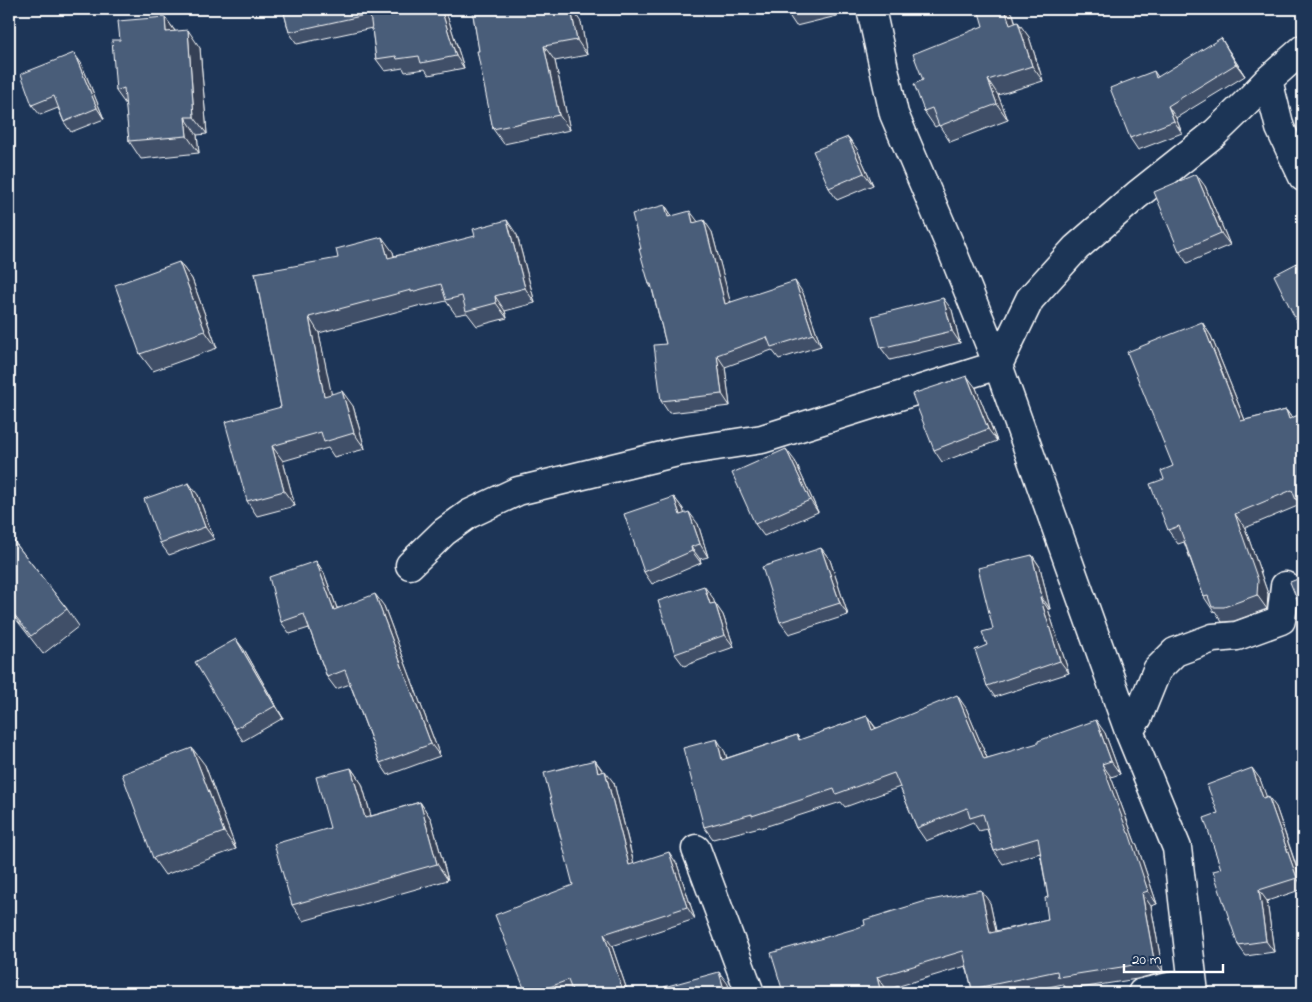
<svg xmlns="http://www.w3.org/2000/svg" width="1312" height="1002" font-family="'Indie Flower',sans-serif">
	<rect width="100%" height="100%" fill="#1d3557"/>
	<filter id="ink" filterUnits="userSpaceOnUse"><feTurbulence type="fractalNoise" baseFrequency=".02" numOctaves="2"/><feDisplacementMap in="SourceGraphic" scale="10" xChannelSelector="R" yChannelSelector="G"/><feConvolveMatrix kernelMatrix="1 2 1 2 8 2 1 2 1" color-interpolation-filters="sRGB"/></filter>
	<g filter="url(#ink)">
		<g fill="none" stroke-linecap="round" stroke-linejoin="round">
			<!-- minor casing -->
			<g stroke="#fff" stroke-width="31">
				<path id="minor" d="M871,9L894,114L951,248L998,365L1129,731L1177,848L1194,993
					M1268,80L1280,128L1303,177
					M410,565L444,532L469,514L518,491L678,452L762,439L998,365L1030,299L1076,248L1137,195L1215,133L1249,100L1268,80L1303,49
					M1129,731L1138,717L1157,670L1175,652L1213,638L1237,636L1281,620L1285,586
					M696,849L750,993
					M1142,993L1192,982"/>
			</g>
			<!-- minor -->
			<use href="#minor" stroke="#1d3557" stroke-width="28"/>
		</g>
		<!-- wall -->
		<path fill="#405068" stroke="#fff" d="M283,9H417L418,11L448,18L464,68L429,75L425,69L405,72L403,68L385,71L376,59L372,28L297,44L289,32Z
			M472,9H550L551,10L581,22L587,55L555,61L570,130L504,144L493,129Z
			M786,9H839L841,15L796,26L788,14Z
			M1013,14L1016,23L1029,37L1043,81L998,95L1008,120L950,142L939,125L935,127L924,111L923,80Z
			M165,17L175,31L200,48L207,134L197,135L199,153L141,159L129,141L126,105L116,91L120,40Z
			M1229,51L1245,76L1176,118L1182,133L1138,150L1130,138L1154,71L1158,77Z
			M81,63L104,119L71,132L64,122L58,108L40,115L32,105Z
			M848,137L857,149L873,185L837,200L829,188Z
			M1205,186L1230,245L1187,263L1179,251Z
			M665,205L672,216L698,222L712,232L730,302L803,293L821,346L779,359L772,350L725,367L730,406L669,413L661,401L666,344L652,289L649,284L641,249Z
			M517,235L535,303L505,311L507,318L477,326L467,313L456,315L446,301L422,307L421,305L319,333L331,394L353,406L365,449L334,457L328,448L283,461L295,506L257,516L247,501L281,407L255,273L393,252L394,256Z
			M1303,260V331L1298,324Z
			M179,262L192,279L217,348L153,371L140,354Z
			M952,310L960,343L890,360L881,348Z
			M1202,322L1211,336L1245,420L1286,410L1292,418L1303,413V510L1300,505L1245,528L1268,594L1267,609L1234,621L1222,622L1215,611L1214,612L1204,597L1184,542L1178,544L1168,530L1164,479L1173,466Z
			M976,388L997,441L942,462L934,450Z
			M795,461L818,512L764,536L755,524Z
			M198,495L214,539L169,555L160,543Z
			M674,497L683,509L684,514L698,524L708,557L700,559L701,563L652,584L644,572Z
			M9,535L67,609L79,626L43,654L9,610Z
			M821,548L830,560L848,615L789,634L780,622Z
			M1032,555L1040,567L1050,609H1048L1069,673L995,697L987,686V645L993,629Z
			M316,561L324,573L337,608L384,606L440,756L388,775L380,763L350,684L336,689L327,677L309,628L290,634L281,622Z
			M713,598L714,603L723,615L734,647L708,656V657L684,666L675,654Z
			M245,651L283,718L243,741L235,729Z
			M966,708L987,758L1105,733L1120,774L1111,777L1135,842L1137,845L1157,904L1151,906L1163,972L1137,979L1067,990L1063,984L1020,993H975L972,989L966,966L886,990L887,993H784L783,992L990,903L996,931L1048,920V897L1040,853L1003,864L994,851L987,829L979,831L973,822L926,841L917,828L900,787L845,807L841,802L761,828L760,827L713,839L704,827L725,752L727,758L797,735L800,740L867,716L876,728Z
			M595,760L603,771L614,783L634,864H677L695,919L612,946L628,993H526L573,885Z
			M205,765L236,849L165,875L153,858Z
			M351,768L362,784L371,816L420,802L431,819L448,880L303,921L292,905L330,828Z
			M1260,779L1266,797L1276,807L1303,885V889L1267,901L1274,952L1246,956L1238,945L1221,869L1218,813Z"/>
		<!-- shaded-wall -->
		<path fill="#344155" stroke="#fff" d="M411,9H417L420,24L411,12Z
			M441,9H442L448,18L464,68L456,56Z
			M542,9H550L554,27L543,12Z
			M571,9H572L581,22L587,55L577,40Z
			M836,9H839L841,15Z
			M1005,9H1009L1013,14L1020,40L1010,25Z
			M165,17L177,34L166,32Z
			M1018,22L1029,37L1043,81L1032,66Z
			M188,30L200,48L207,134L194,117Z
			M1221,38L1229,51L1245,76L1236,64Z
			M544,46L555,61L570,130L559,115Z
			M74,53L81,63L104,119L97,108Z
			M988,80L998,95L1008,120L997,104Z
			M1168,106L1176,118L1182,133L1174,121Z
			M185,117L197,135L199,153L187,136Z
			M848,137L857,149L873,185L864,173Z
			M1196,174L1205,186L1230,245L1221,233Z
			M665,205L673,218L668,217Z
			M690,211L699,223H693Z
			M507,220L517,235L535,303L525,288Z
			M704,220L712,232L734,316L725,304Z
			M382,237L393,252L398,273L388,258Z
			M179,262L192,279L217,348L205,331Z
			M795,281L803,293L821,346L813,334Z
			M495,296L505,311L507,318L496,303Z
			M943,298L952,310L960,343L952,331Z
			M309,317L319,333L335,411L324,396Z
			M1202,322L1211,336L1251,435L1241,421Z
			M717,355L725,367L730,406L722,394Z
			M967,376L976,388L997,441L988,429Z
			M342,391L353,406L365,449L354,433Z
			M1286,410L1296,424L1289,419Z
			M272,446L283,461L295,506L284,491Z
			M786,449L795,461L818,512L810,500Z
			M189,483L198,495L214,539L205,527Z
			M674,497L683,509L689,528L680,515Z
			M689,512L698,524L708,557L700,544Z
			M1235,514L1245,528L1268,594L1267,609L1257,595Z
			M691,547L700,559L701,563L692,551Z
			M821,548L830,560L848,615L840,603Z
			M1032,555L1040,567L1050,609L1042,597Z
			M316,561L324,573L342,622L334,610Z
			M704,586L713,598L719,616L710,604Z
			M375,594L384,606L440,756L431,744Z
			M1040,597L1048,609L1069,673L1060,661Z
			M715,603L723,615L734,647L725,635Z
			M236,639L245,651L283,718L275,706Z
			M957,695L966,708L993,772L984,759Z
			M867,716L876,729L872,730Z
			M1096,720L1105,733L1120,774L1111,761Z
			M717,739L725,752L731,773L722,760Z
			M192,748L205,765L236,849L224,832Z
			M595,760L603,772L598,773Z
			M1102,764L1111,777L1135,842L1137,845L1157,904L1148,891Z
			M351,768L362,784L376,834L365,818Z
			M1252,768L1260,779L1271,809L1263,798Z
			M605,771L614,783L637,877L629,865Z
			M1268,796L1276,807L1303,887L1297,878Z
			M420,802L431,819L448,880L437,864Z
			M669,852L677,864L695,919L687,907Z
			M981,890L990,903L999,945L990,933Z
			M1259,890L1267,901L1274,952L1266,941Z
			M1142,893L1151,906L1163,972L1154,960Z
			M604,934L612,946L628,993H625L623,991Z
			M719,972L728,984L730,993H725Z
			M877,977L886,990L887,993H881Z"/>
		<!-- building -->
		<path fill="#4a5d79" stroke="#fff" d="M283,9H411V12L427,9H441L456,56L421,63L419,56L397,59L396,56L376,59L370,14L289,32Z
			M472,9H542L543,12L557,9H571L577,40L544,46L559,115L493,129L477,51H479Z
			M786,9H810L788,14Z
			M978,9H1005L1010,25L1018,22L1032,66L988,80L997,104L939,126L932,108L924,111L914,84L923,80L913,54L983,26Z
			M165,17L166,32L188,30L194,117H185L187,136L129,141L124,88L116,91L112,40H120L118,21Z
			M1221,38L1236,64L1168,106L1174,121L1130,138L1110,88L1154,71L1156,78Z
			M74,53L97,108L64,122L54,96L32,105L21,74Z
			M848,137L864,173L829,188L813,151Z
			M1196,174L1221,233L1179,251L1154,192Z
			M665,205L668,217L690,211L693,223L704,220L725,304L795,281L813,334L771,347L767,337L717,355L722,394L661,401L654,345L666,344L651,284H649L639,249H641L632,214Z
			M507,220L525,288L495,296L496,303L466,311L462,296L446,300L441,284L411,292V290L309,317L324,396L342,391L354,433L324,442L321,432L272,446L284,491L247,501L225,422L281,407L255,273L338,258L336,249L382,237L388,258L475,236L473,229Z
			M1303,260V322L1298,324L1274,275Z
			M179,262L205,331L140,354L115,285Z
			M943,298L952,331L881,348L872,316Z
			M1202,322L1241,421L1286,410L1289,419L1303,413V496L1296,500L1292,490L1235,514L1258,580L1257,595L1224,607H1212L1208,596L1204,597L1179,526L1168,530L1150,484L1164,479L1161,471L1173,466L1127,352Z
			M967,376L988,429L934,450L912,394Z
			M786,449L810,500L755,524L732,473Z
			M189,483L205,527L160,543L144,499Z
			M674,497L680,515L689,512L700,544L691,547L692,551L644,572L624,514Z
			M9,535L67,609L31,636L9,608Z
			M821,548L840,603L780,622L762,567Z
			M1032,555L1042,597H1040L1060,661L987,686L975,650L987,645L982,632L993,629L978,568Z
			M316,561L334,610L375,594L431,744L380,763L345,670L327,677L304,614L281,622L269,577Z
			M1303,577V614L1290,582Z
			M704,586L710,604L715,603L725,635L699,644L700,645L675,654L658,601Z
			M236,639L275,706L235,729L195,662Z
			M957,695L984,759L1038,743V741L1096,720L1111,761L1102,764L1128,833H1129L1148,891L1142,893L1154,960L1128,966L1058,977L1057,971L972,989L963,951L877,977L881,993H795L794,989L783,992L771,953L854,929L865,925L864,920L926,901L981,890L990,933L1048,920L1045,898L1048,897L1038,838L994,851L983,814L970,818L967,808L917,828L894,773L836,794L834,789L752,816V814L704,827L683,748L717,739L722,760L797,735L799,740L867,716L872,730Z
			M192,748L224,832L153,858L122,774Z
			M595,760L598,773L605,771L629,865L669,852L687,907L604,934L623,991L615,993H573L568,980L534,993H526L495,915L573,885L544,773Z
			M351,768L365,818L420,802L437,864L292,905L274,844L330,828L316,777Z
			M1252,768L1263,798L1268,796L1297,878L1259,890L1266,941L1238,945L1213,871L1221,869L1204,818L1218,813L1207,785Z
			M719,972L725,993H665L664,987Z"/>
	</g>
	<!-- margin -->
	<rect width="1312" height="1002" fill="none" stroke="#1d3557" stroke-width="30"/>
	<rect x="15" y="15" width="1282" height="972" fill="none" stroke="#fff" stroke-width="2" filter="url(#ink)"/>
	<!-- scale -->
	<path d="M1124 964v8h99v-8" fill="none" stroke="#ffffff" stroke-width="2.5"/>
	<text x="1132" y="964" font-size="15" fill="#ffffff" stroke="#1d3557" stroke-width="4" paint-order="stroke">20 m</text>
</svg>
